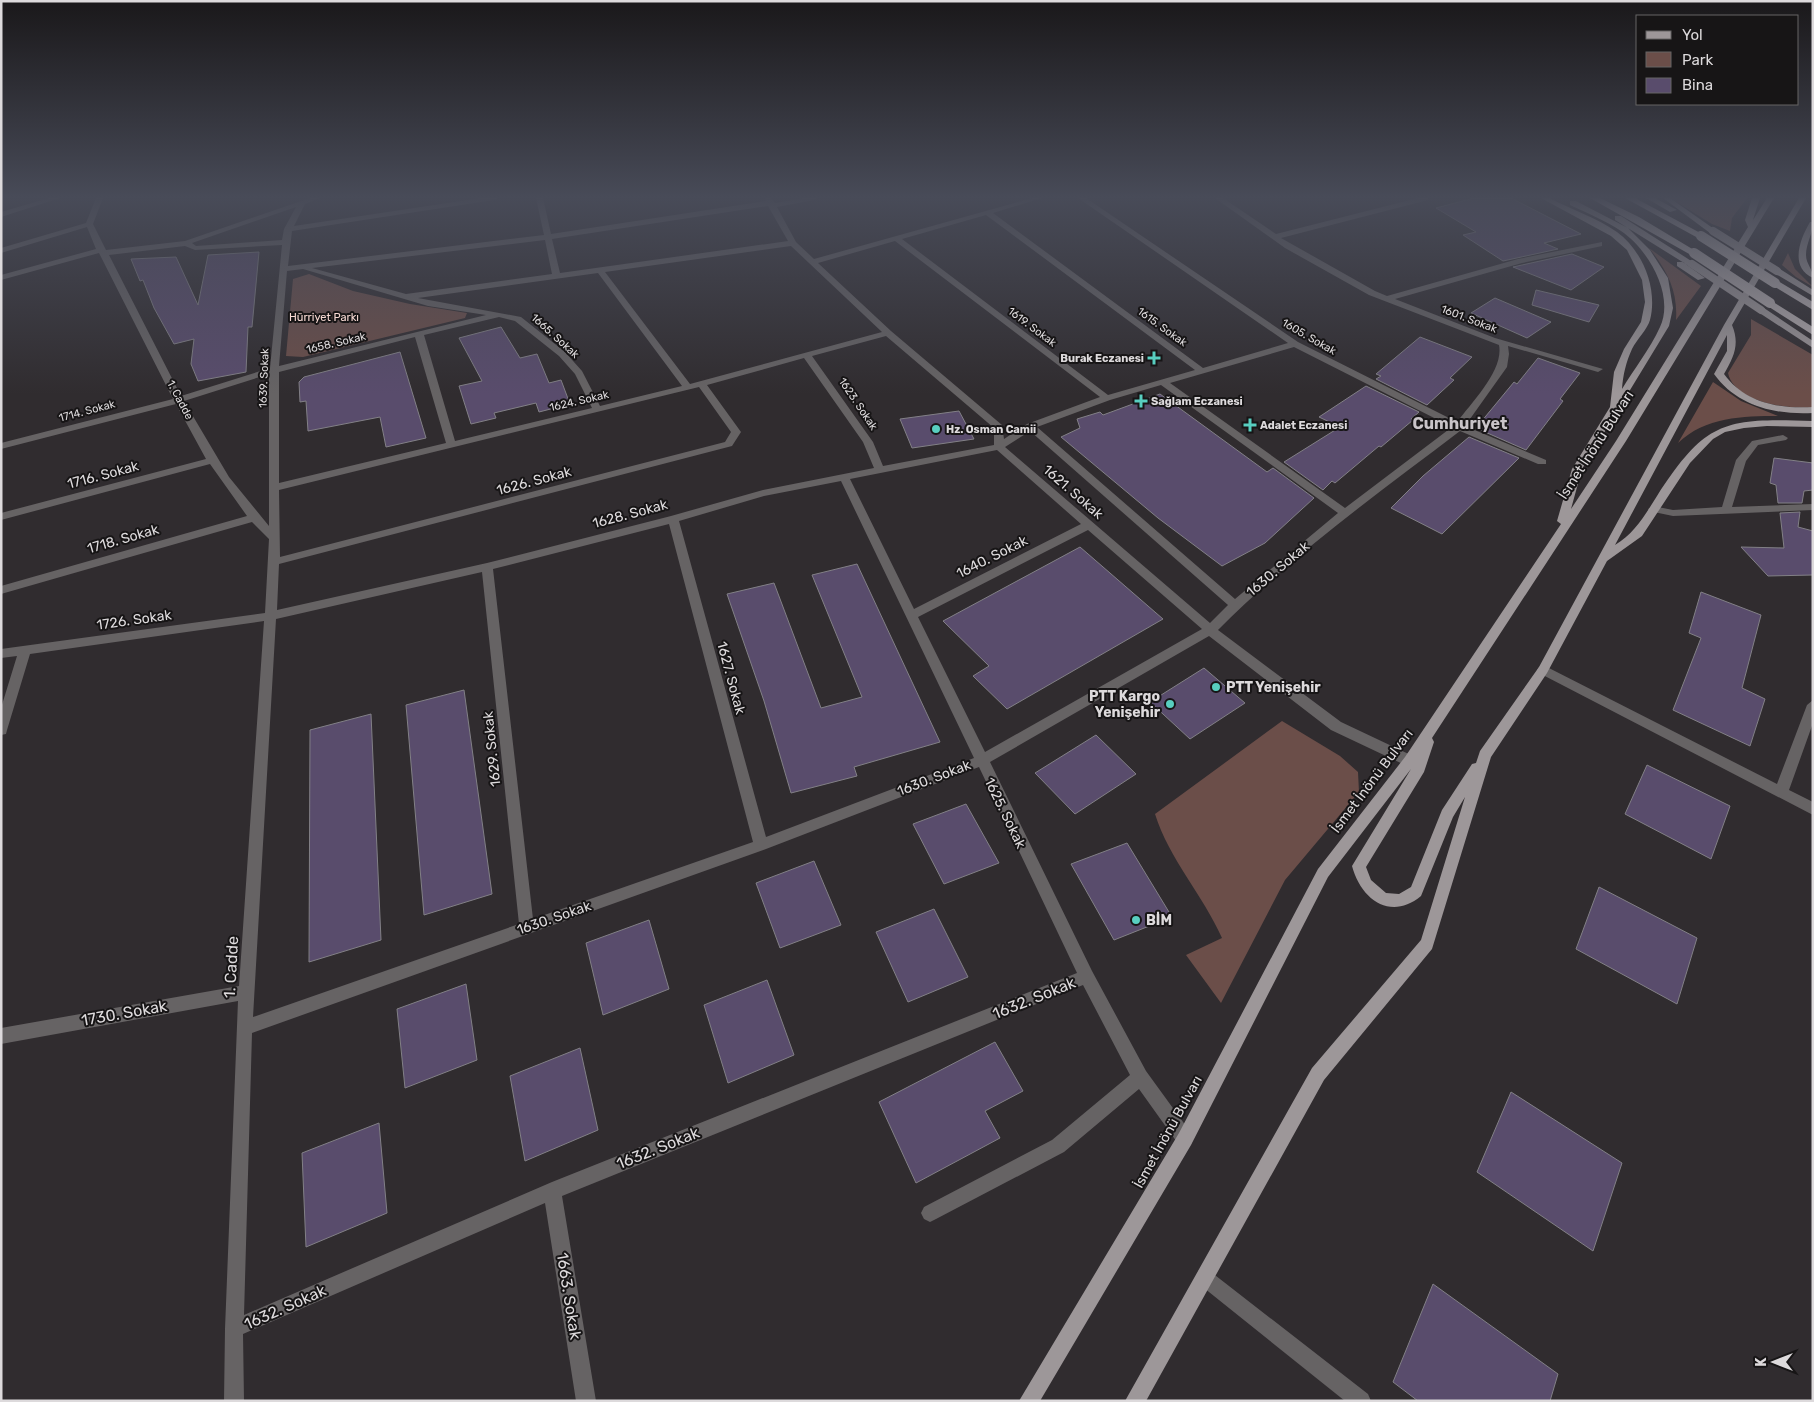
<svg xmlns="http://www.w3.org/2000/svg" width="1814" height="1402" font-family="Rubik,sans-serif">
	<rect width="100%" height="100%" fill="#302c2f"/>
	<!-- green -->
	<path fill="#6b4e49" d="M1670,198H1747L1732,218L1730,231L1712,224Z
		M1649,248L1701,286L1676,320C1678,291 1667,270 1649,248Z
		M1788,253L1795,269L1813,287L1796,277L1782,265Z
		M309,274L353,291L410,304L467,313L465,318L303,357L286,356L293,279Z
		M1751,319L1813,355V407C1789,410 1734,402 1728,373L1751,335Z
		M1713,382L1741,401L1778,416C1743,416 1705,417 1678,443Z
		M1282,721L1340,756L1358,772L1359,792L1285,880L1221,1003L1186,955L1222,938C1203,895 1169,859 1155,814Z"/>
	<!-- building -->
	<path fill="#594c6c" stroke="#828086" d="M1474,198H1511L1581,234L1544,243L1558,249L1503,261L1463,235L1476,232L1436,208Z
		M259,252L252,327H248L246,372L198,381L191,364L194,339L174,344L154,308L143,280L140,281L131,259L176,257L198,305L208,255Z
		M1572,254L1604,267L1571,290L1513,267Z
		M1536,290L1599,305L1589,322L1532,305Z
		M1495,298L1551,322L1527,338L1471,313Z
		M501,327L520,358L537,354L549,383L561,380L570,404L539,412L536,403L494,413L496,418L471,424L459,386L482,381L459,338Z
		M1420,337L1472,357L1450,378L1454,380L1427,405L1376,379L1381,376L1376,374Z
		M400,352L426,438L386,447L380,417L308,431L306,401L300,402L299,382L304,377Z
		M1538,358L1580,373L1560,399L1563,401L1526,450L1476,428L1514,382L1517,384Z
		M1366,386L1419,412L1411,419L1413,420L1381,447L1379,446L1335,483L1332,481L1323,490L1284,462L1340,427L1319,417Z
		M1160,394L1267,472L1273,468L1314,498L1265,543L1222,566L1158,518L1061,437L1080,428L1077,419L1100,412L1103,415Z
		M959,411L974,439L912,448L900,419Z
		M1469,437L1519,458L1442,534L1391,508L1423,476Z
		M1774,458L1813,463V490L1804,491L1802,503H1778L1776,485L1770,483Z
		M1800,512L1798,527L1813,531V575L1768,576L1741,547L1784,548L1780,513Z
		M1080,547L1163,619L1007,709L973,676L989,666L943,621Z
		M857,564L940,742L854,767L857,776L791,793L764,701L727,594L774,583L821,708L862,697L812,575Z
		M1701,592L1761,615L1742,688L1765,699L1750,746L1673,710L1701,638L1689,633Z
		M1204,668L1245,703L1190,739L1150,702Z
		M464,690L492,894L424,915L406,705Z
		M371,714L381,940L309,962L310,730Z
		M1096,735L1136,774L1075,814L1035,773Z
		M1647,765L1730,806L1711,859L1625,814Z
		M966,804L999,863L944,884L913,824Z
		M1127,843L1172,917L1114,940L1071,864Z
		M814,861L841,925L780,948L756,883Z
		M1599,887L1697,938L1677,1004L1576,949Z
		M934,909L968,977L908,1002L876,932Z
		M649,920L669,989L603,1015L586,943Z
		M767,980L794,1055L728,1083L704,1005Z
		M466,984L477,1060L405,1088L397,1009Z
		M995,1042L1023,1091L985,1111L1000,1138L916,1183L879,1102Z
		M580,1048L598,1130L525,1161L510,1076Z
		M1511,1092L1622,1163L1593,1251L1477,1172Z
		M379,1123L387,1213L306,1247L302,1153Z
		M1433,1284L1558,1374L1550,1401H1418L1393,1382Z"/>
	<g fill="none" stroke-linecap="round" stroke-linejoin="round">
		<!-- street -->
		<path fill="#666364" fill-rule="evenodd" d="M49,198H60L1,217V212Z
			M96,198H103L93,224L106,250L185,241L310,198H320L305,204L294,226L481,198H498L494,200L292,231L288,266L544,235L536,198H543L551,234L766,201L765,198H771L775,203L804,198H817L814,200L777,207L796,242L814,259L1032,198H1042L993,213L1203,368L1288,343L1078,198H1086L1298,342L1457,422C1472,402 1504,370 1499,345L1369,295L1285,248L1215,198H1223L1276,234L1418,198H1428V200L1281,238L1375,291L1387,296L1518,259L1602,242V246L1522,263L1395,299L1495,338L1603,369L1598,372L1508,346L1509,354L1507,367L1465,426L1546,460V464H1538L1460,431C1377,494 1291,556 1218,630L1341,722L1415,757L1417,761L1415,765L1410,766L1405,765L1331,730L1209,636L990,762L1092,971L1146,1071L1191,1133L1193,1139L1191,1145L1185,1147L1179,1145L1139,1089L1064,1152L936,1219L930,1222L924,1219L921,1213L924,1207L1052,1140L1130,1075L1083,985L562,1196L596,1401H576L545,1203L243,1334L244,1401H224L225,1329L238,1001L1,1044V1028L239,986L264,621L30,654L7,730L6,734L1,735V708L17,656L1,658V649L265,613L269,539L252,522L1,594V586L247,516L210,464L1,520V513L206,459L176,404L1,449V443L173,399L99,253L1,280V275L96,249L87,227L1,253V248L86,223ZM768,206L788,241L560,273L552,239ZM296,207L284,229L282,240L196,246L192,243ZM986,215L1195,370L1108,395L902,239ZM545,240L552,274L406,294L312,268ZM895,241L1100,397L1027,424L1004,439L1002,425L891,331L818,263ZM282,245L270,368L181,396L109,255L185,246L195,250ZM791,246L882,332L690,384L605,272ZM303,269L428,306L486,315L279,366L287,271ZM598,273L682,386L600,406L582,371L565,352L521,317L418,298ZM499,317L515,321L559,356L575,374L592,408L455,441L424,335ZM886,336L994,428V445L883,466L873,442L812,356ZM415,337L446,443L279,483V372ZM1294,347L1452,427L1345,508L1170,383ZM804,358L863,442L874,468L763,490L671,516L487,563L277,610L279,564L732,446L741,432L707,385ZM269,374V526L229,477L184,401ZM1161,385L1338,513L1235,599L1037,427L1110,400ZM699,387L731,432L725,442L280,557L279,490ZM1030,431L1228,605L1210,623L1005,447ZM997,450L1081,524L914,609L850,479ZM841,481L974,758L766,837L679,521L764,496ZM669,524L753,842L533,919L493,569ZM1088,530L1202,629L985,752L918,617ZM482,572L519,924L253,1017L276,619ZM979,767L1077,973L552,1182L244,1315L252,1033L766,849Z
			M1783,435L1788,438L1786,440L1758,445L1746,461L1732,507L1813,504V510L1673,516L1649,511L1648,509L1653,506L1673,510L1722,507L1736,460L1752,441Z
			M1543,665L1777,784L1807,705L1813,700V723L1789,790L1813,802V815L1539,673L1537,670L1539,667Z
			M1205,1269L1211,1272L1368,1394L1371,1401H1345L1199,1284L1196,1278L1199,1272Z"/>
		<!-- primary -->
		<path fill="#9d9799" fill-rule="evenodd" d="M1541,198H1549C1571,209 1597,218 1617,232C1643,251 1658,289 1650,320C1647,330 1637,339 1632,349C1626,362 1623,375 1622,389C1634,369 1650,349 1660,327C1675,295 1648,249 1621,231C1606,221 1587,213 1570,205V201H1576L1628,228L1650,250L1668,278L1673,308L1669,326L1582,469L1571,509L1616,441L1748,227L1745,220L1752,198H1760L1753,220L1767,198H1774L1626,441L1432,738L1434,742L1424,772L1366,867L1371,880L1386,893L1399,894L1411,887L1442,810L1472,764L1476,763L1480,751L1539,667L1724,325L1799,198H1806L1732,325C1740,344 1734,357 1724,374C1745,403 1779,409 1813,407V413C1775,415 1737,406 1714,374L1727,351V335L1615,545C1635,533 1645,515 1657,496C1706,420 1725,418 1813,421V427L1767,426L1744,428L1725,432L1713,439L1690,463L1642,536L1607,561L1547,673L1491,757L1432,949L1324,1080L1146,1401H1125L1312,1068L1421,940L1465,797L1453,817L1421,896C1391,921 1361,900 1352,866L1411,769L1328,877L1191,1145L1040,1401H1019L1179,1133L1318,869L1405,757L1561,524L1557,521L1572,469L1610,407L1614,372L1624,349L1641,322L1645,302L1642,280L1627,250L1611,236Z
			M1646,198H1655L1677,210L1670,212Z
			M1663,198H1670L1717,231L1710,233Z
			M1615,216H1621L1696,264L1689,266L1615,220Z
			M1810,222H1813C1813,234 1806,243 1806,255C1806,264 1813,269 1813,278C1789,267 1800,239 1810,222Z
			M1677,262H1683L1705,278L1698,280L1677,266Z
			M1774,269H1780L1813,290V296L1774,273Z
			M1758,308H1764L1813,341V348L1758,312Z"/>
		<!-- highway -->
		<path fill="#b3acae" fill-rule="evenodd" d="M1590,198H1600L1639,217L1699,253L1691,255Z
			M1625,198H1635L1706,236L1698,238Z
			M1772,281H1778L1813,302V310L1772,285Z
			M1770,300L1813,327V335L1766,305L1765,303Z"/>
		<!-- primary-bridge -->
		<path stroke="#9d9799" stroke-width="8" d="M1713,231L1777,271
			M1692,264L1761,310"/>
		<!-- highway-bridge -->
		<path stroke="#b3acae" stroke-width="10" d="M1701,236L1775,283
			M1694,253L1770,303"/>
	</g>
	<!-- sky -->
	<linearGradient id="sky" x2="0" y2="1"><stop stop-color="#1a181a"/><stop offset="0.5" stop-color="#484b58"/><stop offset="1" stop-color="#484b58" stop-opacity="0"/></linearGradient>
	<rect width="1814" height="394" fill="url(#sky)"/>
	<!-- markers -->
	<g fill="#58cec0" stroke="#171516" stroke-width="2">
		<path d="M1151.5 350.5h5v5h5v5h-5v5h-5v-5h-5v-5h5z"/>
		<path d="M1138.5 393.5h5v5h5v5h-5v5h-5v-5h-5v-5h5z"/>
		<path d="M1247.5 417.5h5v5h5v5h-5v5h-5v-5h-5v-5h5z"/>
		<circle cx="936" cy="429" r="5"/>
		<circle cx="1216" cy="687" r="5"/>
		<circle cx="1170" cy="704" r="5"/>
		<circle cx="1136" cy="920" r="5"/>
	</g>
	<g text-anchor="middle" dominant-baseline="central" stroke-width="4" stroke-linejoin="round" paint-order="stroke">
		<!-- far-park labels -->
		<g font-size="11" fill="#f8dad4" stroke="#171516">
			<text x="324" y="317">Hürriyet Parkı</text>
		</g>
		<!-- far-street labels -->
		<g font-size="11" fill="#dddadc" stroke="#171516">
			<text transform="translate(1469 319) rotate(21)">1601. Sokak</text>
			<text transform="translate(1032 327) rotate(37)">1619. Sokak</text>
			<text transform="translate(1162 327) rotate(36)">1615. Sokak</text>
			<text transform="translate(555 336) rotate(42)">1665. Sokak</text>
			<text transform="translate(1309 337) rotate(30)">1605. Sokak</text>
			<text transform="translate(336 343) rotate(-13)">1658. Sokak</text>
			<text transform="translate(264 378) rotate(-88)">1639. Sokak</text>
			<text transform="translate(180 400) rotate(62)">1. Cadde</text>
			<text transform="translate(579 401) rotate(-13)">1624. Sokak</text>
			<text transform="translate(858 404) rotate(56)">1623. Sokak</text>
			<text transform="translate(87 411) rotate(-15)">1714. Sokak</text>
		</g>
		<!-- far-poi labels -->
		<g font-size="11" font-weight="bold" fill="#dddadc" stroke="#171516" text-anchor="start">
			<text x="1144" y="358" text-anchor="end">Burak Eczanesi</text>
			<text x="1151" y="401">Sağlam Eczanesi</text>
			<text x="1260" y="425">Adalet Eczanesi</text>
			<text x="946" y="429">Hz. Osman Camii</text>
		</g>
		<!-- street labels -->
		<g font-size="14" fill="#dddadc" stroke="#171516">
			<text transform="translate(1596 445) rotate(-57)">İsmet İnönü Bulvarı</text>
			<text transform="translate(103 475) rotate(-15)">1716. Sokak</text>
			<text transform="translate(534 481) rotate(-15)">1626. Sokak</text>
			<text transform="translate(1073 492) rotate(41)">1621. Sokak</text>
			<text transform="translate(630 514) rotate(-15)">1628. Sokak</text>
			<text transform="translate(123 539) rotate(-16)">1718. Sokak</text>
			<text transform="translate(992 557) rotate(-27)">1640. Sokak</text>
			<text transform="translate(1278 569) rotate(-40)">1630. Sokak</text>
			<text transform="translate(134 620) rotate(-8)">1726. Sokak</text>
			<text transform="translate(731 678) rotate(75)">1627. Sokak</text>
			<text transform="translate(492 749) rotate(-96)">1629. Sokak</text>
			<text transform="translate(934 778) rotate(-21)">1630. Sokak</text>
			<text transform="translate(1372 781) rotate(-53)">İsmet İnönü Bulvarı</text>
			<text transform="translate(1005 813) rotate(64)">1625. Sokak</text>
			<text transform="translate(554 918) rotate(-19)">1630. Sokak</text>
			<text transform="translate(1168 1132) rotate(-61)">İsmet İnönü Bulvarı</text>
		</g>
		<!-- poi labels -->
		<g font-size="14" font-weight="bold" fill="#dddadc" stroke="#171516" text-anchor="start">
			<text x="1226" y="687">PTT Yenişehir</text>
			<text x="1160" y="696" text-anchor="end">PTT Kargo<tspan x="1160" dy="16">Yenişehir</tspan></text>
			<text x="1146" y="920">BİM</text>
		</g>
		<!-- far-district labels -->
		<g font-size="16" font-weight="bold" fill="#c9c4c8" stroke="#171516">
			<text x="1460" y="423">Cumhuriyet</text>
		</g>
		<!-- near-street labels -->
		<g font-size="16" fill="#dddadc" stroke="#171516">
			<text transform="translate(231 967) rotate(-87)">1. Cadde</text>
			<text transform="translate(1034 998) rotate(-22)">1632. Sokak</text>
			<text transform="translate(124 1013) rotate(-10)">1730. Sokak</text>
			<text transform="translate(658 1148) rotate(-22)">1632. Sokak</text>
			<text transform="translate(569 1296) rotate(81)">1663. Sokak</text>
			<text transform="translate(285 1307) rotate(-24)">1632. Sokak</text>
		</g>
	</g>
	<!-- border -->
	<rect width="1814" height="1402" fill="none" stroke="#dddadc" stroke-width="5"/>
	<!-- legend -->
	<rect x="1636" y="15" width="162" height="90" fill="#171516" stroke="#666465"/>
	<rect x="1646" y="31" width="25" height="8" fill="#9d9799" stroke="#666465"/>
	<text x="1682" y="40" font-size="15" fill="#dddadc">Yol</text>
	<rect x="1646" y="52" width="25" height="15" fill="#6b4e49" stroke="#666465"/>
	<text x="1682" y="65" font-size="15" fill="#dddadc">Park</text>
	<rect x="1646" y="78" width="25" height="15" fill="#594c6c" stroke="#666465"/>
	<text x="1682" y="90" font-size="15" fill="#dddadc">Bina</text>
	<!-- north arrow -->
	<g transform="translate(1774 1362) rotate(270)" stroke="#171516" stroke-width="4" paint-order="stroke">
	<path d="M0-4L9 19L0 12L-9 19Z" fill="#dddadc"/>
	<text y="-8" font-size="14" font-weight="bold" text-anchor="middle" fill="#dddadc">K</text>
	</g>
</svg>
